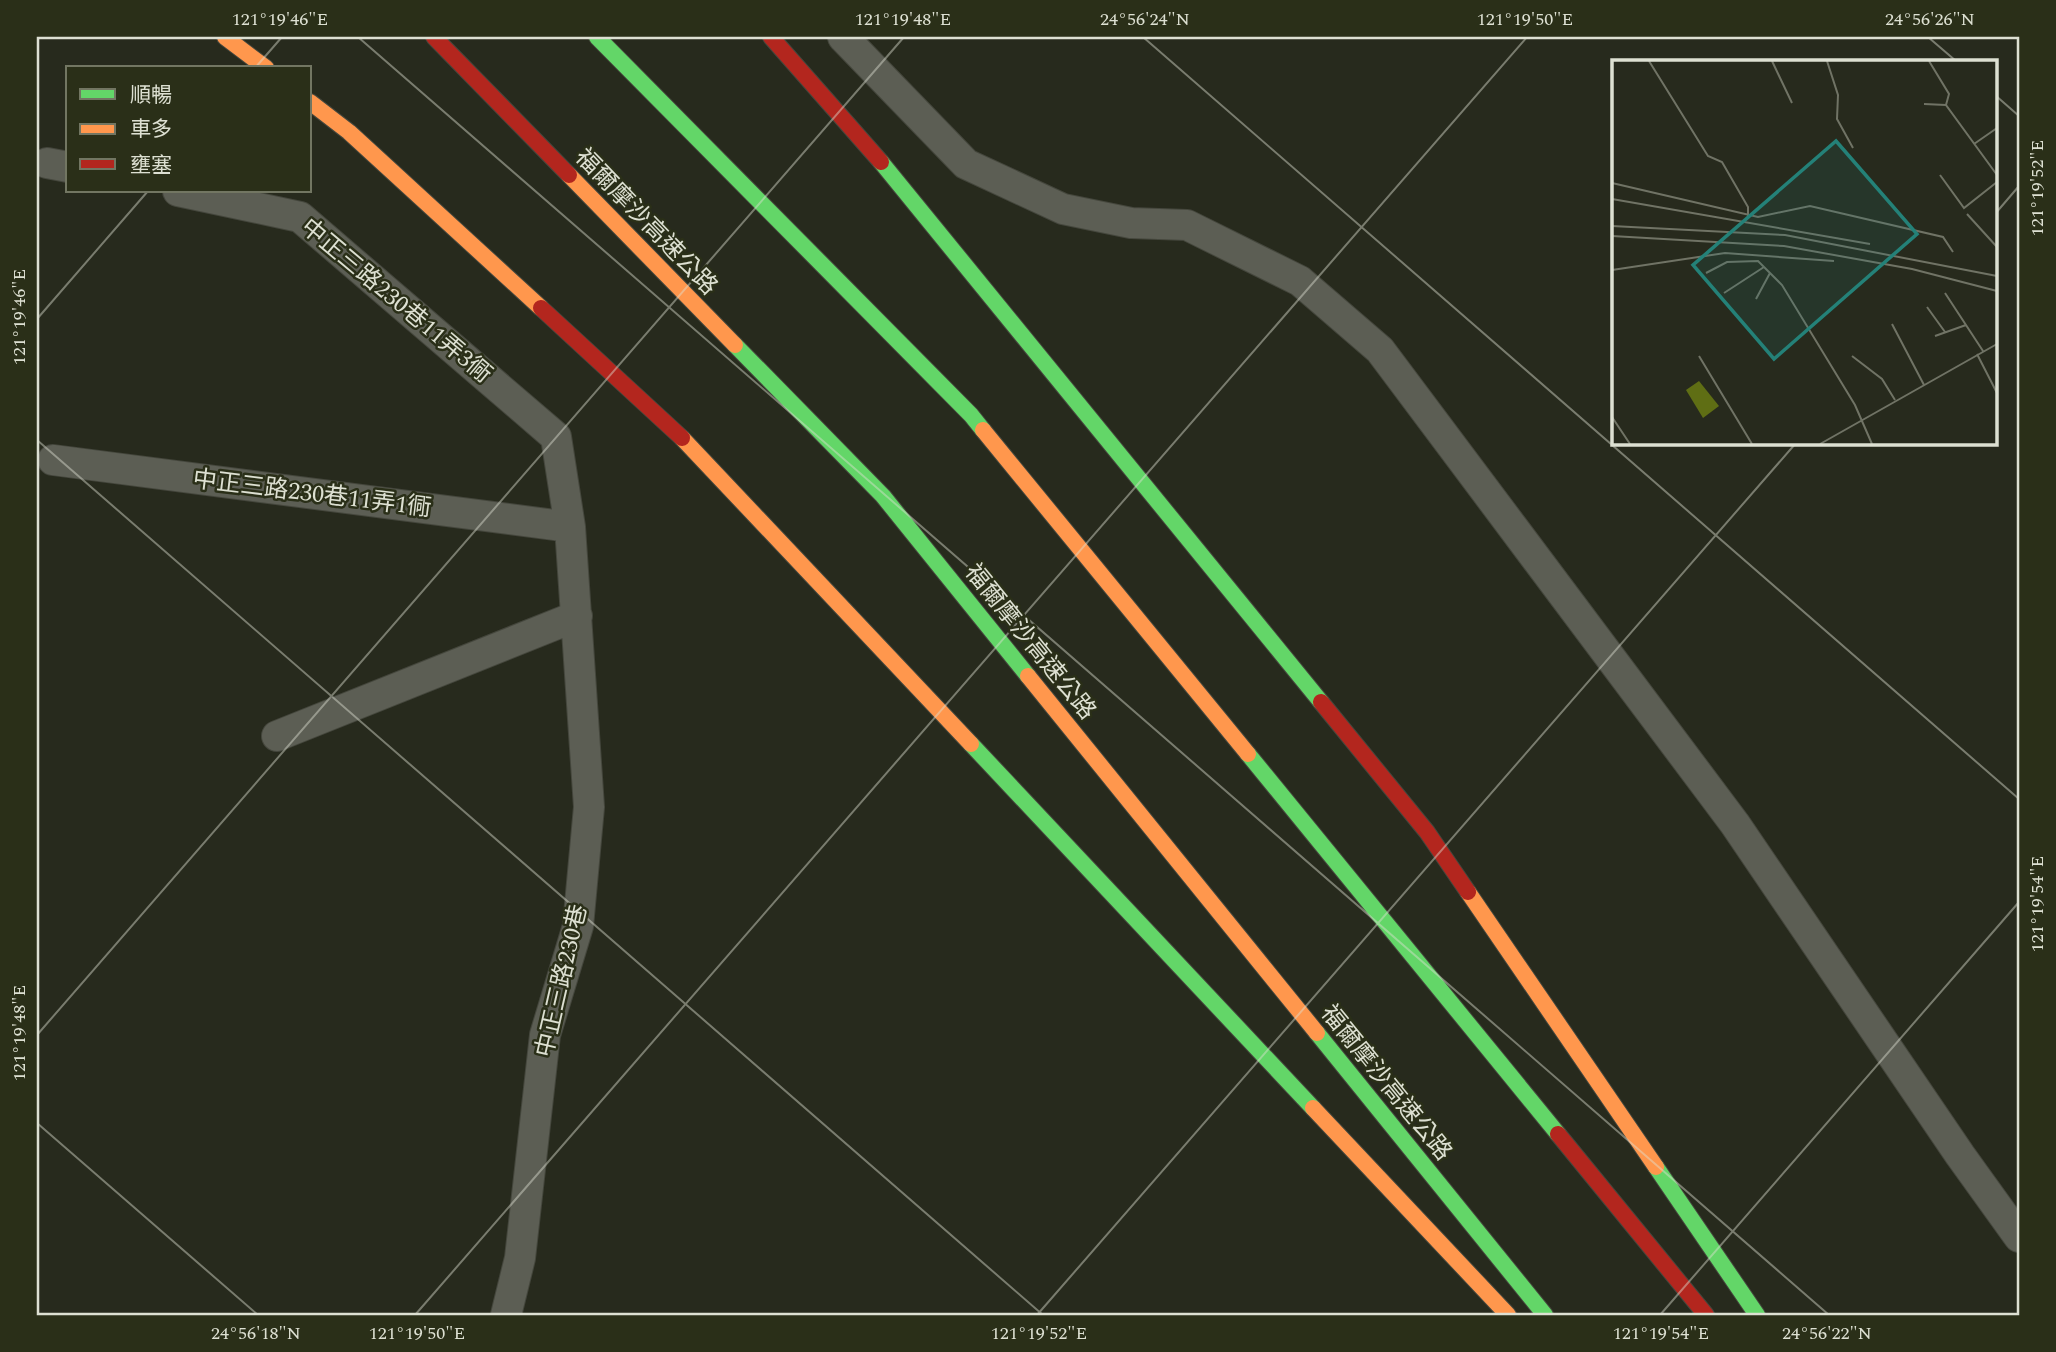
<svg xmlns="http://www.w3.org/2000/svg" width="2056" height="1352" font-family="Spectral,'Noto Sans TC',serif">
	<rect width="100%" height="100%" fill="#272a1d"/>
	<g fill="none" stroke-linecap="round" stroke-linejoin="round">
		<!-- lane casing -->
		<g stroke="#45473d" stroke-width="32">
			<path id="lane" d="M843,37L966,164L1063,209L1131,223L1187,225L1300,281L1380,350L1735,824L1960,1155L2019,1237
				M47,163L68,167
				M178,191L300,217L556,437L570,527L589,807L578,926L545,1035L520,1258L506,1315
				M53,460L570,527
				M277,736L577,616"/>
		</g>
		<!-- fast casing -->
		<g stroke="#45473d" stroke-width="18">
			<path id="fast" d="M597,37L971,415L983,430
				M881,162L1321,702
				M735,345L883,496L1028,676
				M971,744L1313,1108
				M1248,754L1558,1134
				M1317,1033L1545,1315
				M1656,1167L1757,1315"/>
		</g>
		<!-- slow casing -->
		<g stroke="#45473d" stroke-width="18">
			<path id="slow" d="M225,37L266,68
				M310,102L349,132L541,308
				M569,175L735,345
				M983,430L1248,754
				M682,438L971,744
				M1028,676L1317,1033
				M1468,892L1656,1167
				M1313,1108L1508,1315"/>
		</g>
		<!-- jam casing -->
		<g stroke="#45473d" stroke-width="18">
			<path id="jam" d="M434,37L569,175
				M771,37L881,162
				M541,308L682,438
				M1321,702L1427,832L1468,892
				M1558,1134L1706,1315"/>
		</g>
		<!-- lane -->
		<use href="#lane" stroke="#5c5e54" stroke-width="30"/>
		<!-- fast -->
		<use href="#fast" stroke="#63d668" stroke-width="16"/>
		<!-- slow -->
		<use href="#slow" stroke="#ff974d" stroke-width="16"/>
		<!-- jam -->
		<use href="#jam" stroke="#b3261e" stroke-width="16"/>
	</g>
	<!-- ticks -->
	<path fill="none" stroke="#dde0d2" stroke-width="2" stroke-opacity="0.45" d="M358,37L1829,1315M1143,37L2019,799M1928,37L1956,61M255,68L282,37M1995,95L2019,116M1995,214L2019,186M37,319L148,191M37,440L1043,1315M37,1035L904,37M37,1123L258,1315M415,1315L1527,37M1037,1315L1796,443M1660,1315L2019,902"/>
	<g text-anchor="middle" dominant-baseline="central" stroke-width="5" stroke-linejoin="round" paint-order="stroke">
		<!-- street labels -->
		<g font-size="24" fill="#dde0d2" stroke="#2a2f18">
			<text transform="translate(646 222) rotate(46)">福爾摩沙高速公路</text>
			<text transform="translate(396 301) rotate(40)">中正三路230巷11弄3衕</text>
			<text transform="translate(312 494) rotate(7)">中正三路230巷11弄1衕</text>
			<text transform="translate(1030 642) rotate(51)">福爾摩沙高速公路</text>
			<text transform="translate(562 981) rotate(-77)">中正三路230巷</text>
			<text transform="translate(1386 1083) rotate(51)">福爾摩沙高速公路</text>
		</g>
	</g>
	<!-- overview -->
	<g transform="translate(1612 60)">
		<rect width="385" height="385" fill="#272a1d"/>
		<path d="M87,321L107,346L91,358L74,330Z" fill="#5f6e14"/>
		<path fill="none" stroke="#707365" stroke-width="2" d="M37,1L96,96L110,102L136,147V156M160,1L180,43M215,1L226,35L225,59L241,88M317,1L337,34L334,45L385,115M312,44L334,45M362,84L385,68M328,115L352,148L385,122M0,123L146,157L198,146L331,177L341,192M0,139L258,184M355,154L385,187M0,166L173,175L385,216M0,176L172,186L300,209L385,231M0,210L113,193L222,201M94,213L115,202L146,201L170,225L243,345L260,384M112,233L152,207M333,233L371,291M144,239L158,213M315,247L333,272M280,264L312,325M323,276L354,265M365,294L385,333M87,296L140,384M240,296L270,319L283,340M0,357L18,384M208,384L385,284"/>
		<path fill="#248178" fill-opacity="0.15" stroke="#248178" stroke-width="3.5" d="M224,81L305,174L162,299L81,205Z"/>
		<rect width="385" height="385" fill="none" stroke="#dde0d2" stroke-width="3.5"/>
	</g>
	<!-- border -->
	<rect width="2056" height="1352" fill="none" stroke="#2a2f18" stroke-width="77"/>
	<!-- legend -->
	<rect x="66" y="66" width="245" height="126" fill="#2a2f18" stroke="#727662" stroke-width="2"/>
	<rect x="80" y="89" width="35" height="10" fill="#63d668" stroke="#727662" stroke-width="2"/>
	<text x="130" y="102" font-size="21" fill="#dde0d2">順暢</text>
	<rect x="80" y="124" width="35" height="10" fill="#ff974d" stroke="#727662" stroke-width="2"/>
	<text x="130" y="136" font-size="21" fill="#dde0d2">車多</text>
	<rect x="80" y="159" width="35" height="10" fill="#b3261e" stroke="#727662" stroke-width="2"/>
	<text x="130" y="172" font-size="21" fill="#dde0d2">壅塞</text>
	<rect x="38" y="38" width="1980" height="1276" fill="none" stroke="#dde0d2" stroke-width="2.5"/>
	<g font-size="18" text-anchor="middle" fill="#dde0d2">
		<text x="280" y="25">121°19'46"E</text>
		<text x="903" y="25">121°19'48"E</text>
		<text x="1145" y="25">24°56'24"N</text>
		<text x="1525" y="25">121°19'50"E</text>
		<text x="1930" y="25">24°56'26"N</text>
		<text transform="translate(2037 188) rotate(-90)" y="6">121°19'52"E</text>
		<text transform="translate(19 317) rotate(-90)" y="6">121°19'46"E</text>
		<text transform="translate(2037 904) rotate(-90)" y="6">121°19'54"E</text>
		<text transform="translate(19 1033) rotate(-90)" y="6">121°19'48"E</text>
		<text x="256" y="1339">24°56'18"N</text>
		<text x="417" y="1339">121°19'50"E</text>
		<text x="1039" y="1339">121°19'52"E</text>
		<text x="1661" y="1339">121°19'54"E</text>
		<text x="1827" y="1339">24°56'22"N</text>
	</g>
</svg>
